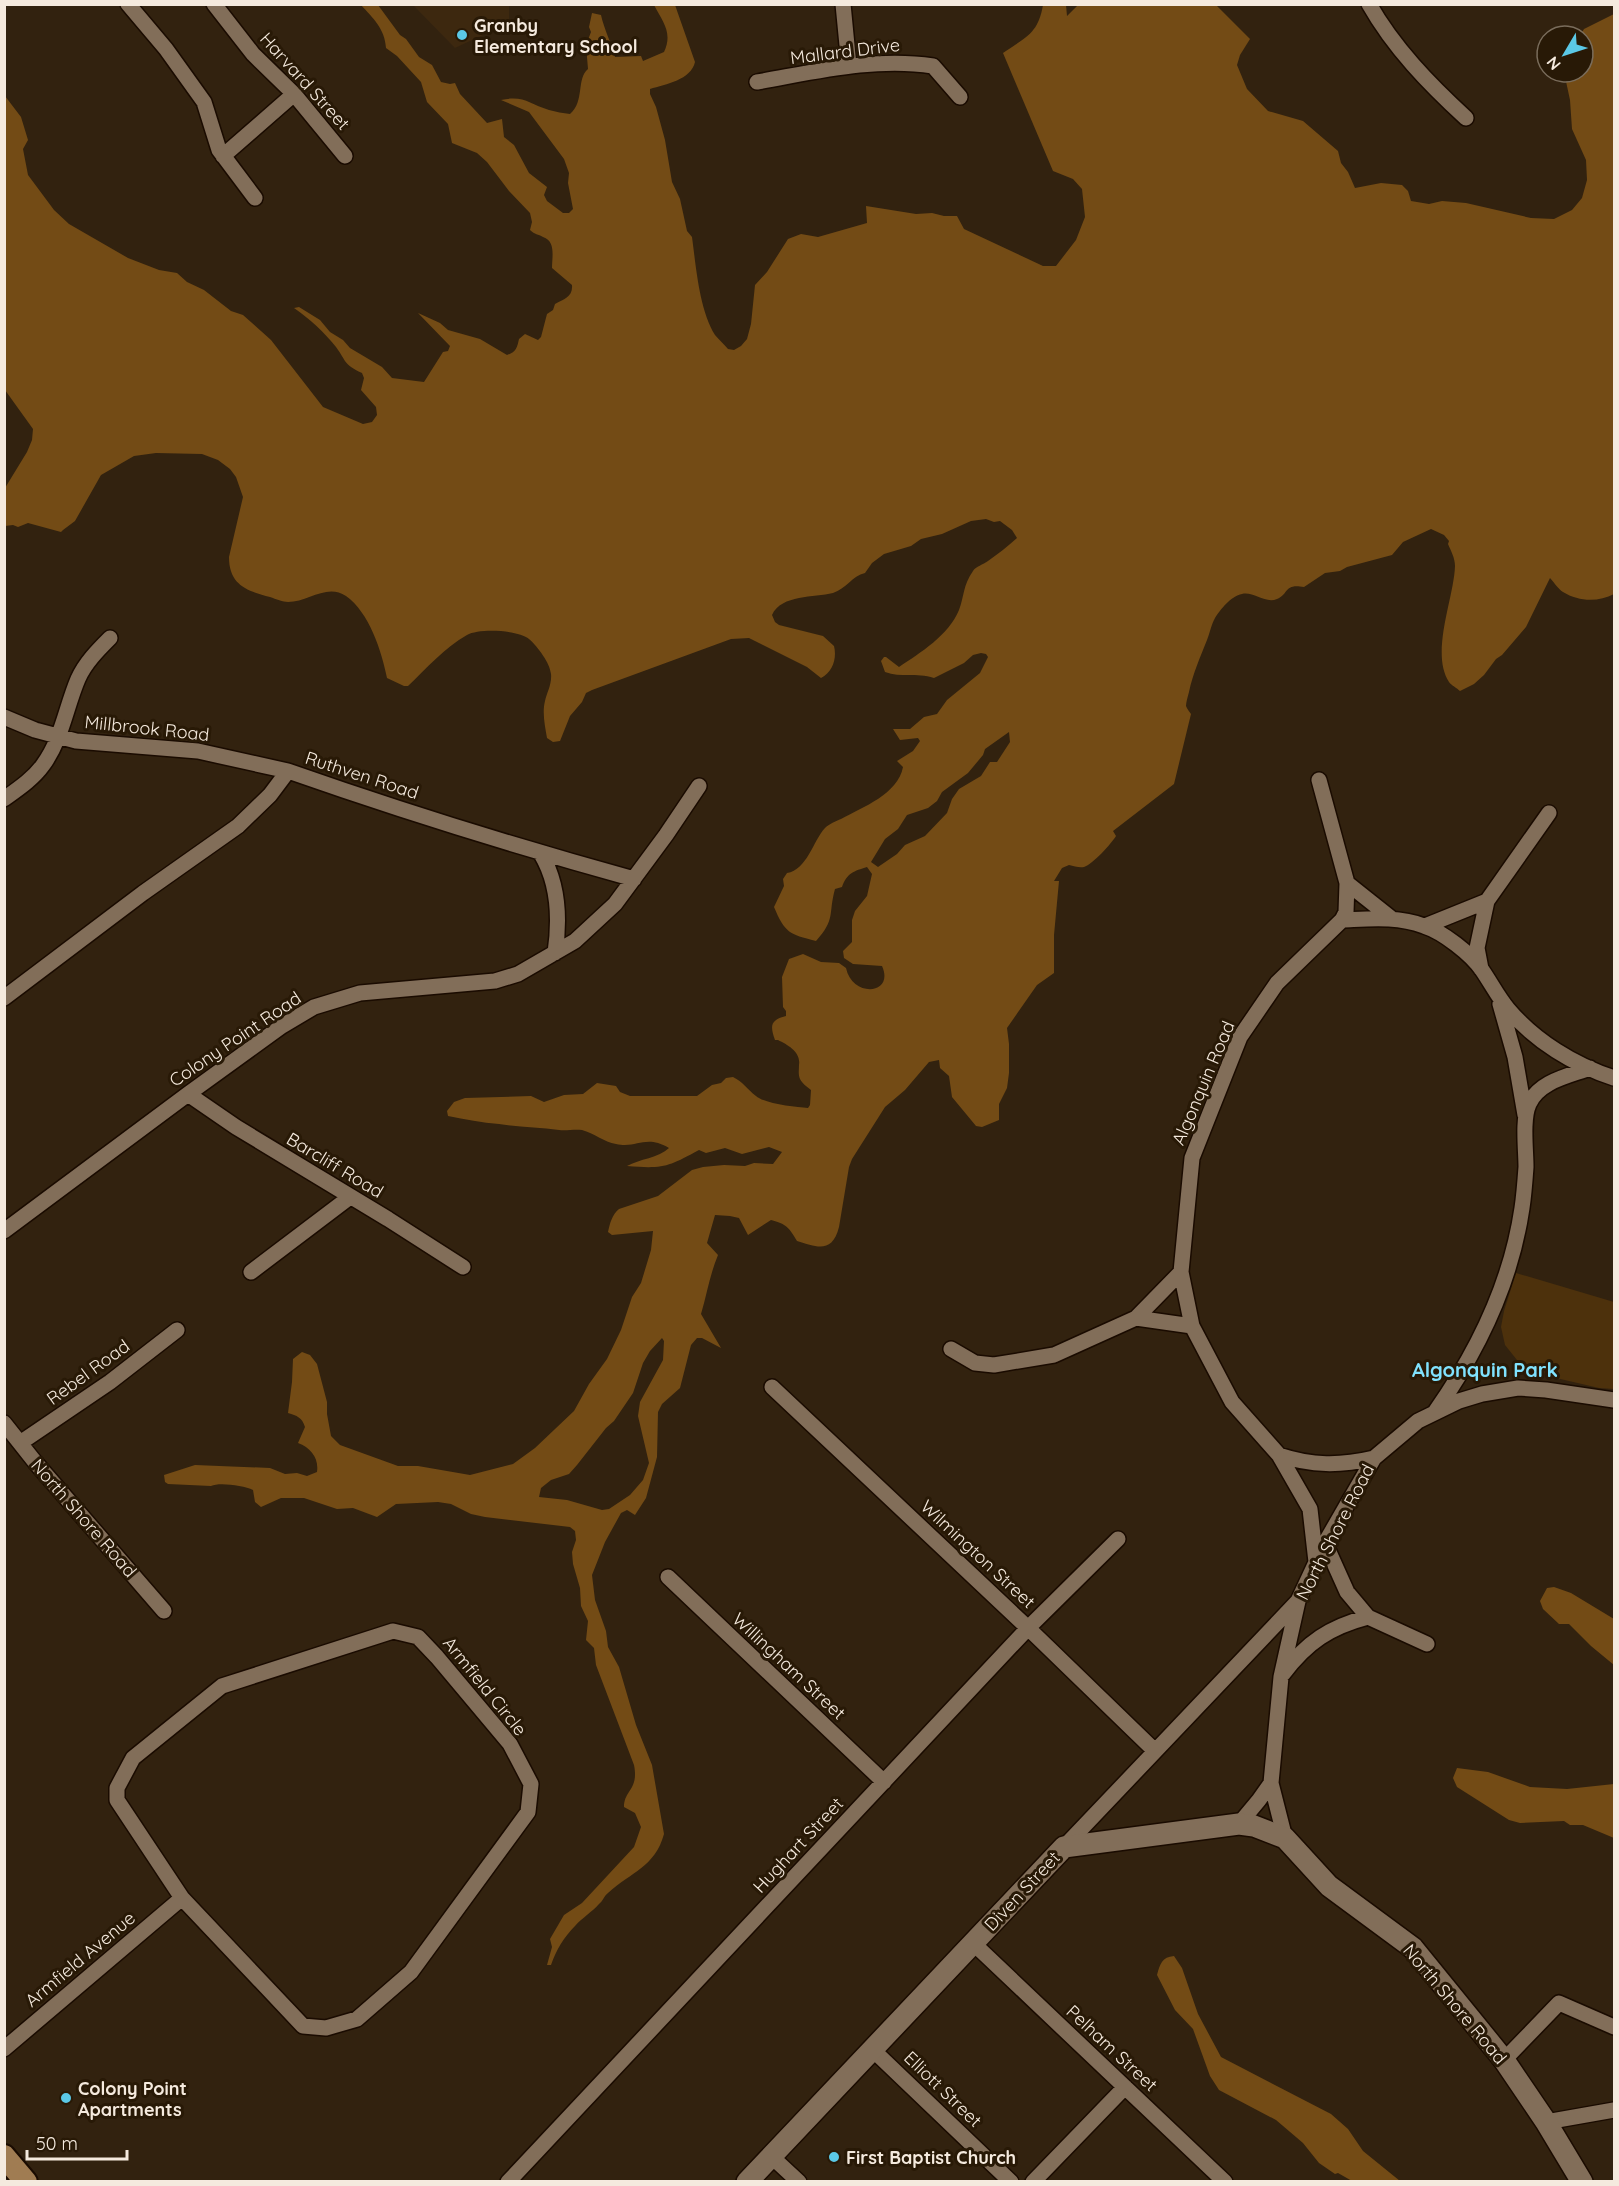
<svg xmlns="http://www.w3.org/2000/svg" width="1619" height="2186" font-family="Quicksand,sans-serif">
	<rect width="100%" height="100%" fill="#32220f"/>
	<!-- built -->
	<path fill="#3d280f" d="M413,5H509V23L455,48Z"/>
	<!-- green -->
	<path fill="#4d310c" d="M1516,1273L1614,1302V1389L1599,1388L1556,1378L1517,1360L1505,1345L1501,1327L1504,1311Z"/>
	<!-- water -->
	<path fill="#734b15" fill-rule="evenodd" d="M361,5H378L400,35L406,39L419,57L432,65L441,82L450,84L455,83L460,94L487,123L502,119L504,137L514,145L529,173L547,187L544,195L547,201L563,213H569L573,209L568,183L569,173L564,159L529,112L501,100C524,95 529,104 549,110C556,112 563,113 570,114C585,101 576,79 588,69L586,45L591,32L589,27L592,13L601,15C604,29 611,42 615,57L641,56L643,61L664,52C673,33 663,22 654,5H675L695,62C691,80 666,84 650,89V94L656,107L665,140L672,182L680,199L687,231L692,237C696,266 699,309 715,335C719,340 724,344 728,349L734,350L741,346L747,339L751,324L755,285L767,272L788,239L801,234L818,237L867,223L866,206L916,214L932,213L944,216H957L964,229L1043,266H1056L1076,240L1085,217L1082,189L1073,179L1053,171L1003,53C1026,37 1038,34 1043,5H1066L1067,16L1078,5H1216L1250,39L1240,55L1237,65L1247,89L1268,111L1303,121L1338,151L1341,163L1348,172L1355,188L1381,183L1402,185L1408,191L1411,201L1429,204L1442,201L1466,203L1531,218L1554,219L1572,210L1582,198L1587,180L1586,160L1572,129L1570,100L1564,72H1583V36H1580L1584,29L1614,14V594C1599,602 1579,602 1563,592C1558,589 1554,582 1550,578L1526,627L1502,655L1496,659L1484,675L1474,684L1460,691C1457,688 1451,685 1449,682C1430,653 1454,598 1455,566C1455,558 1451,551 1448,544L1449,541L1444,535L1431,529L1403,542L1392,555L1347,567L1340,571L1325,573L1304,587C1284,583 1289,594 1277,599C1265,604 1253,591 1242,594C1231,596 1220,610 1215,618C1211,625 1210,633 1207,640C1200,658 1193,673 1189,692C1188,696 1186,702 1186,706C1187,709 1189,711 1191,714L1174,784L1113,831L1116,836C1111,844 1093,864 1084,867C1079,868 1074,866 1069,865L1062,868L1054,881H1059L1054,935V973L1037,985L1007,1028L1009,1044V1073L1007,1088L999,1104V1120L982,1127L976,1126L952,1097L949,1076L940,1068L939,1060L929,1062L905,1090L885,1107L852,1159L849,1167L839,1227C832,1254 817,1247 797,1241C789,1227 786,1224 771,1220L748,1235L739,1218L730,1216L715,1215L707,1243L718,1255C710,1274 707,1294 701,1314L721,1348L702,1338H697L691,1345L680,1388L662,1404L658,1412L657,1457L646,1498L635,1515L627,1510L621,1513L605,1542L592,1575L595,1600L606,1631L608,1647L619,1667L636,1725L652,1765L664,1834C655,1867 631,1872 608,1893C604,1896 603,1901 599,1904C592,1912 582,1918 575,1926C564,1937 556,1950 551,1965H547L552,1947L550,1939L564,1915L582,1903L634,1847L641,1827L635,1813L624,1807C624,1790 639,1790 634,1765L596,1665L594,1648L586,1640L588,1621L581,1606L580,1588L573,1564L572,1552L576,1540L575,1531L570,1527L485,1517L471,1514L451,1504L438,1502L396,1504L377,1517L353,1508L337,1509L304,1498H281L261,1507L255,1502L253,1490C244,1486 220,1482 211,1486L168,1484L165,1482L164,1475L195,1465L270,1468L285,1474L297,1473L307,1476L317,1472C319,1458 311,1448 298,1443L305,1427C302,1417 297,1416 288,1413L292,1382L293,1359L302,1352L310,1355L317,1364L327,1402V1414L331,1436L340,1445L398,1466H418L470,1475L513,1464L535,1448L574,1411L589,1384L607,1359L621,1330L632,1297L641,1283L651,1250L653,1231L612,1235L608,1232C610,1223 612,1215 619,1209L658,1196L692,1170L703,1167L724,1165L745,1166L754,1163L773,1164L782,1152L769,1147L742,1154L725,1148L706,1153L699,1150C668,1167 663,1169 627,1166C639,1159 659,1158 669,1148C645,1134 637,1149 616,1144C604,1142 594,1133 582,1130C574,1129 566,1131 559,1130C539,1127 519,1127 499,1124C482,1123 465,1119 448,1116L447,1111L454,1102L465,1098L531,1096L544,1102L564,1095L583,1094L597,1083L616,1086L620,1092L630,1096H697L712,1085L721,1083L726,1078L733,1077C743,1082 747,1089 756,1096C765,1104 795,1107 808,1108L810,1105L811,1090C807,1087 802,1083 800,1079C798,1074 799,1070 799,1065C801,1052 788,1045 778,1040H775C770,1026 770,1020 786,1016V1011L783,1007L782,977L789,959L803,954L821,962L839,963L846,968C852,998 895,995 882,966L853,964L844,958L843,951L852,942V920L855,911L867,896L872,874L867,867C854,871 847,873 842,887L835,889C828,914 836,919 816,941C789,934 785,933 774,907L784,886L783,879L787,873C807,870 813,841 825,828C829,824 836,821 841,819C863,807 898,794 903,767L897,761L913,751L920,741L918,738L900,740L893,729H910L924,717L937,714L947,700L980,673L988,657L986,654L981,653L973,655L964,663L934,678C916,672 901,678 885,672L881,661L884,657H886L899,667C920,653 949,635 959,610C964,597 963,585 973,571C976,566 983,565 988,561C998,554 1008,546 1017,538L1012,530L1000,521L994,522L986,519L971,521L942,534L921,539L911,546L884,554L872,563L865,573C852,576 846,589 833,593C814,598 782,594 772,615L775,622L779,625L823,636L834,646C837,658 833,672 821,678L807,667L749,638L731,639L592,690L586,693L582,702L570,716L560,741L553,742L547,738C545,726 542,713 545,701C547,692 552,684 551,674C550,663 538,647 529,639C519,630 479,628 467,635C445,647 426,669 408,686H404L387,678C382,652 369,612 346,596C327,583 308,602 288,602C283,602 276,599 270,597C247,591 229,585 229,557L243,497L236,477L230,469L218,460L202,454L156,453L134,456L101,475L75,521L63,530L61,532L28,523L18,527L13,525L5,526V488L27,452L32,440L33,429L5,390V96L21,117L28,140L23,149L28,175L54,210L69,224L128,258L159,270L177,273L187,282L204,290L231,311L243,315L271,340L323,407L363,424L372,422L377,415L376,407L361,390L364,378L362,373C343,364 347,362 336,347C324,332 310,319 294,308L299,307L320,320L330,332L343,340L350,348L382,367L392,378L424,382L443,352L448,351L450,346L418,313L440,323L448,330L480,339L507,355C516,352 517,348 519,339L525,334L538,340L541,337L547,314L553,310L555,304C564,299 573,297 572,285L552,268C552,257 556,241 543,237C538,234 535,235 530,230L532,222L530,213L509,191L487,162L477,153L452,143L448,124L427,102L421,82L397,56L386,48C385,29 373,18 361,5ZM1009,732L1010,742L997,762H990L981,776L959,789L952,799L947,813L925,836L905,845L897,854L878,867L871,862L885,839L898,829L907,815L928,808L937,801L942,792L968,773L983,755L985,749ZM662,1338L664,1341L663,1360L640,1402L638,1416L649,1463L643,1480L630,1495L609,1509L602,1510L567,1500L539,1497L541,1488L551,1480L569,1474L577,1465L606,1428L614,1421L633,1393L643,1363L650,1351Z
		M1554,1587L1571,1593L1614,1619V1665L1591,1646L1569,1624H1559L1543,1609L1540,1601L1547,1588Z
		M1457,1768L1488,1772L1530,1787L1567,1789L1614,1784V1838L1583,1825H1570L1564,1821L1520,1823L1509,1820L1457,1787L1453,1778Z
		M1174,1956L1182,1968L1198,2014L1221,2057L1331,2114L1348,2129L1363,2151L1400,2181H1352L1338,2173L1335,2174L1319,2163L1303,2143L1276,2120L1219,2090L1210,2076L1193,2029L1175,2010L1157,1975C1160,1964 1162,1957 1174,1956Z"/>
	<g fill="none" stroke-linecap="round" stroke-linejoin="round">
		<!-- street casing -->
		<g stroke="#1a0b00" stroke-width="18">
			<path id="street" d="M128,4L166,49L204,102L219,150L255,198
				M214,4L253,54L294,94L345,156
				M843,4L849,66
				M1369,4C1394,48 1429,84 1466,118
				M757,82C815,72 874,57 933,66L960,97
				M223,156L294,94
				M4,717L35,730L76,741L198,751L288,771
				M1319,780L1347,883L1391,918
				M4,799C18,789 33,779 43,765C62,739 66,707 78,679C85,663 98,650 110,638
				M541,854C559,884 560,919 555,953
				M1342,920L1346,912L1347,883
				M1425,926L1487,901
				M1481,969L1477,948L1487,901L1549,813
				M4,998L143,893L238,826L270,795L288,771C402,811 518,847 634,879
				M1500,1004L1515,1057L1525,1115
				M188,1094L236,1127L388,1219L463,1267
				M4,1231L188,1094L282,1026L314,1007L360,993L495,981L518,974L575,941L615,904L666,835L699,786
				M251,1272L350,1197
				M1136,1318L1181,1272
				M951,1349L975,1363L994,1365L1054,1355L1136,1318L1192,1326
				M772,1387L1028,1628L1155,1751
				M1435,1412C1478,1351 1511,1283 1522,1208C1524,1195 1525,1181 1526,1167C1526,1150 1522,1119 1529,1104C1539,1081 1569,1076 1590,1068
				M4,1423L35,1462L164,1611
				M20,1443L110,1382L177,1330
				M1279,1455C1312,1466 1340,1466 1374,1458
				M1325,1543L1347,1592L1368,1617L1427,1644
				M1316,1562L1310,1509L1279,1455L1232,1402L1192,1326L1181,1272L1192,1158L1240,1037L1277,983L1342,920C1370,919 1397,916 1424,926C1443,932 1471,954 1482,970C1491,983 1498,997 1508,1009C1535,1041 1574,1065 1614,1078
				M668,1577L884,1782
				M393,1631L418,1637L437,1657L510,1744L531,1784L528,1812L411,1972L357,2019L326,2028L303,2026L182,1898L117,1800V1788L133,1758L222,1686Z
				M1283,1674C1307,1642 1330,1627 1368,1617
				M1239,1824L1259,1800L1271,1783
				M1285,1838L1271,1783L1281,1677L1298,1601L1325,1543L1374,1458L1418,1421L1459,1401L1482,1394L1518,1388L1546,1390L1614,1400
				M1064,1847L1298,1601
				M973,1943L1225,2182
				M4,2049L182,1898
				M873,2050L1011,2182
				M1504,2060L1559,2003L1614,2027
				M1546,2122L1614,2110
				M771,2156L799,2182
				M508,2182L1028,1628L1118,1539
				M1033,2182L1125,2087"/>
		</g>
		<!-- secondary casing -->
		<g stroke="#1a0b00" stroke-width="24">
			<path id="secondary" d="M747,2182L1064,1847L1239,1824L1254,1826L1285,1838L1329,1886L1413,1948L1504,2060L1546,2122L1582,2182"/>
		</g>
		<!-- primary casing -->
		<g stroke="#1a0b00" stroke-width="26">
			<path id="primary" d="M4,2156L26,2182"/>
		</g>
		<!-- street -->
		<use href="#street" stroke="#826e59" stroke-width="15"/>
		<!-- secondary -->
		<use href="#secondary" stroke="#826e59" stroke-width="21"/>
		<!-- primary -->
		<use href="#primary" stroke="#a07c52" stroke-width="22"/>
	</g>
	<!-- markers -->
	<g fill="#5bc8e6" stroke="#281906" stroke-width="2">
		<circle cx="462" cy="35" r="6"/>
		<circle cx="66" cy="2098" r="6"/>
		<circle cx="834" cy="2157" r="6"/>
	</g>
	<g text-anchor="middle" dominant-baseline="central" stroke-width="6" stroke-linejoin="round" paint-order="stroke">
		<!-- poi labels -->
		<g font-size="18" font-weight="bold" fill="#f5eade" stroke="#281906" text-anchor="start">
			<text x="474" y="25">Granby<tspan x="474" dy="21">Elementary School</tspan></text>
			<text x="78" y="2088">Colony Point<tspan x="78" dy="21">Apartments</tspan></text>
			<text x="846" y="2157">First Baptist Church</text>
		</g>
		<!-- street labels -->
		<g font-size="18" fill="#f5eade" stroke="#281906">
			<text transform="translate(845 51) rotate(-7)">Mallard Drive</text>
			<text transform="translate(305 81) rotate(48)">Harvard Street</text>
			<text transform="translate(147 728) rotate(6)">Millbrook Road</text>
			<text transform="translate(362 775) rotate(18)">Ruthven Road</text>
			<text transform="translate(235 1039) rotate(-34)">Colony Point Road</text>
			<text transform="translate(1203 1083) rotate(-67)">Algonquin Road</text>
			<text transform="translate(335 1165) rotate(31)">Barcliff Road</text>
			<text transform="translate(88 1372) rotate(-36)">Rebel Road</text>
			<text transform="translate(84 1518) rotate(49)">North Shore Road</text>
			<text transform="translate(1335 1532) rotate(-63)">North Shore Road</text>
			<text transform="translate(978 1554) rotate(43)">Wilmington Street</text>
			<text transform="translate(789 1666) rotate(43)">Willingham Street</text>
			<text transform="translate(485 1686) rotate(51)">Armfield Circle</text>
			<text transform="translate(798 1845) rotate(-47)">Hughart Street</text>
			<text transform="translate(1022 1891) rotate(-47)">Diven Street</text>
			<text transform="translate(80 1959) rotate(-40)">Armfield Avenue</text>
			<text transform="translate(1455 2004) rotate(50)">North Shore Road</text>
			<text transform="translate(1112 2048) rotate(43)">Pelham Street</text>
			<text transform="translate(943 2089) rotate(44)">Elliott Street</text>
		</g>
		<!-- neighbourhood labels -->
		<g font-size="20" font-weight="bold" fill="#80e2fe" stroke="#281906">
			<text x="1485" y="1369">Algonquin Park</text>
		</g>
	</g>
	<!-- border -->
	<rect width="1619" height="2186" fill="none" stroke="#f5eade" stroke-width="12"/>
	<!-- north arrow -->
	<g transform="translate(1565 54) rotate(231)"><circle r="28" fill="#281906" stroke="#7a6d5c" stroke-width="1.5"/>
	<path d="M0-4.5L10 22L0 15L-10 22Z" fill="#5bc8e6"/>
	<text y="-9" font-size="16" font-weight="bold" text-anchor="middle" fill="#f5eade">N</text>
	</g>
	<!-- scale -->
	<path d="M27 2150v9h100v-9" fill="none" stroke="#f5eade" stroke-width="3"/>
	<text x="36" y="2150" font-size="18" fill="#f5eade" stroke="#281906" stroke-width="4.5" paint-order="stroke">50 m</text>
</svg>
